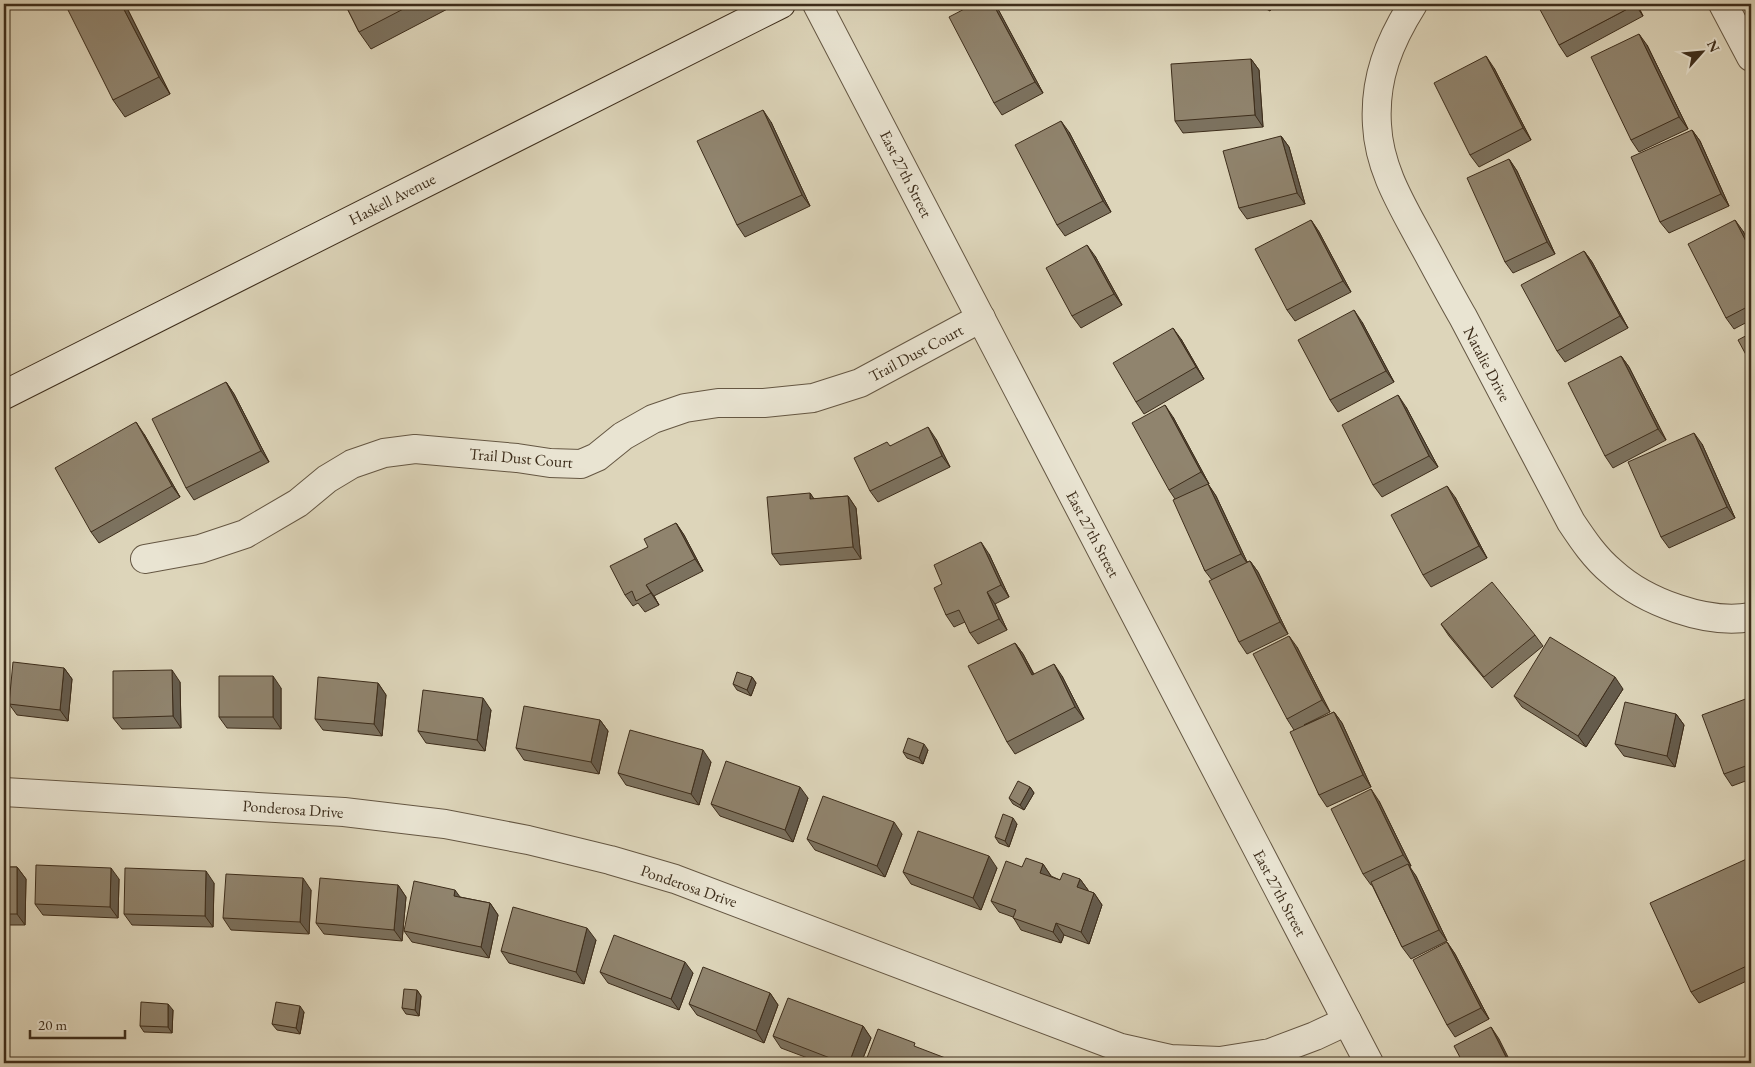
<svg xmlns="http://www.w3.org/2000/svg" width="1755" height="1067" font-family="'EB Garamond',serif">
	<rect width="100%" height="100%" fill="#ddd5ba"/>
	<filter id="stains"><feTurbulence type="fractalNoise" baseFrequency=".004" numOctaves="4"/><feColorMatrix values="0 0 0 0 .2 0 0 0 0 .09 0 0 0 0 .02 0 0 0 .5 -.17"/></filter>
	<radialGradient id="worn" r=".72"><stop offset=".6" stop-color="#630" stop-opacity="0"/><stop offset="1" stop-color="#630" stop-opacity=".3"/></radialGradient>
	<!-- green -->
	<path fill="#c2b89f" stroke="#80725d" d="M1322,1058L1333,1059L1339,1063H1298Z"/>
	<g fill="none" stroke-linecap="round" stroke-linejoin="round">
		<!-- minor casing -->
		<g stroke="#655743" stroke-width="30">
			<path id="minor" d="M1413,4C1389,42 1374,79 1377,125C1379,167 1400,202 1419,237C1434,264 1448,291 1463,317C1499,385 1535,454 1571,522C1583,540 1595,558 1612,572C1645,602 1707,625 1751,617
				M1723,4L1751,57
				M145,559L200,549L245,534L298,503L327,479L352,464L384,453L415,449L517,458L550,463L581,464L597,457L623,436L653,419L685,408L718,403H764L813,398L860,383L981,318
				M4,792L344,812L445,824L528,840L610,860L675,879L1121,1048L1170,1059L1220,1061L1270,1053L1315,1036L1347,1021"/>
		</g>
		<!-- tertiary casing -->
		<g stroke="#655743" stroke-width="30">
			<path id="tertiary" d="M817,4L1369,1063"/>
		</g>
		<!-- secondary casing -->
		<g stroke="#3d2d1b" stroke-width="30">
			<path id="secondary" d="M4,395L781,4"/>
		</g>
		<!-- minor -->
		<use href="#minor" stroke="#e9e4d2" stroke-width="28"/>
		<!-- tertiary -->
		<use href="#tertiary" stroke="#e9e4d2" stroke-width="28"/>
		<!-- secondary -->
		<use href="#secondary" stroke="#e9e4d2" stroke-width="28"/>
	</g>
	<!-- wall -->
	<path fill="#7c725f" stroke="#3d2d1b" d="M125,4L170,94L125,117L113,100Z
		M345,4H457L371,49L359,32Z
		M974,4H995L1043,93L1002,115L994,103Z
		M1257,4H1275L1270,11Z
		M1637,4L1643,16L1567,57L1559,45Z
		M1647,45L1688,129L1639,152L1631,140Z
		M1251,59L1259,70L1263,127L1183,133L1175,121Z
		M1494,68L1531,140L1479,167L1470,155Z
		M771,122L810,206L745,237L737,225Z
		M1692,130L1700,141L1729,206L1669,233L1660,222Z
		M1069,132L1111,212L1065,236L1057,225Z
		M1281,136L1289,147L1305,204L1247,219L1239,208Z
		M1509,159L1517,171L1555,254L1513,273L1505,262Z
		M1311,220L1319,232L1351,292L1295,321L1287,310Z
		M1743,231L1751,247V320L1734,329L1726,318Z
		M1584,251L1592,262L1628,328L1565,362L1557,351Z
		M1095,256L1122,305L1081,328L1072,316Z
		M1362,322L1394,382L1338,412L1330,400Z
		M1181,339L1204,379L1144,414L1136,402Z
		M1621,356L1629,367L1666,440L1613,468L1605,456Z
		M226,382L234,394L269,462L194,500L186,488Z
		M1406,407L1438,467L1382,497L1373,485Z
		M1173,417L1209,484H1208L1216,496L1247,562L1250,561L1258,572L1288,634L1247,654L1239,642L1212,580L1205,571L1175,499L1169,490Z
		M144,434L180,497L99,543L91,532Z
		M936,439L950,467L878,502L870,491L890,446Z
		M1702,444L1735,518L1669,548L1661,537Z
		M810,493L814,499L848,496L856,508L861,559L780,565L772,554Z
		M1455,497L1487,558L1431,587L1423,575Z
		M676,523L684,535L703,571L654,596L659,605L645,612L638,603L633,606L625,595L648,547Z
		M989,554L1009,597L995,604L1007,630L978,644L970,633L965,622L954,627L946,615L942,584Z
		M1441,624L1535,635L1543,646L1492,688L1449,636Z
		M1015,643L1023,654L1034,674L1062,676L1084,719L1015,754L1007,742Z
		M1297,647L1330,712L1304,725L1334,712L1342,723L1371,787L1327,807L1319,795L1294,730L1287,719Z
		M64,668L72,679L68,721L17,715L9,704Z
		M752,677L756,683L751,696L737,690L733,684Z
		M180,682L181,728L122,729L113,718Z
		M378,683L386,695L382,736L323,730L315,719Z
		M281,688V729L227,728L219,717Z
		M1623,689L1586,747L1522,707L1514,696Z
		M1751,697V779L1732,786L1724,774Z
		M491,710L485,751L426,743L418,731Z
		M1676,714L1684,725L1675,767L1624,756L1615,744Z
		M600,720L608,731L599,774L524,760L516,748Z
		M928,750L923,764L907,758L903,752Z
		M711,762L699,805L626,785L618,773Z
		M1030,787L1034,793L1024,810L1013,804L1009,798Z
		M808,798L793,842L720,816L711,804Z
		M1379,801L1411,866L1409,867L1416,876L1447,941L1411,959L1402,947L1372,885H1371L1363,874Z
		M1017,824L1009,847L999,843L995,837Z
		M902,834L885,877L815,850L807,839Z
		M1751,857V979L1699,1003L1691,992Z
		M1043,864L1051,876L1060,880L1080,879L1088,890V891L1094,893L1102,905L1089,944L1064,935L1061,943L1021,930L1013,917L999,912L991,901L1022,867Z
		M4,867H17L26,879L25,925H4Z
		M997,868L981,910L911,884L903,872Z
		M119,879L118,918L43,915L35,904Z
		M214,883L213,927L132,925L124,914Z
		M398,885L406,897L402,941L324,934L316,923Z
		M311,890L309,934L231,930L223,918Z
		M460,897L490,903L498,915L489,958L412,942L404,931Z
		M596,940L584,984L509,963L501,951Z
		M1447,942L1455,954L1489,1019L1455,1037L1447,1025Z
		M600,972L693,973L679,1010L608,983Z
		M417,990L421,996L419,1016L406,1014L402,1008Z
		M770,993L778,1005L764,1043L697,1015L689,1004Z
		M173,1010L172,1033L144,1032L140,1026Z
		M304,1012L300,1034L277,1030L272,1024Z
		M863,1026L871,1038L861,1063H821L781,1048L773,1036Z"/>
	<!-- shaded-wall -->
	<path fill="#655c4d" stroke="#3d2d1b" d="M121,4H125L170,94L159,77Z
		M993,4H995L997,7L1043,93L1035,82Z
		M1265,4H1275L1270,11Z
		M1635,4H1637L1643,16Z
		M1639,34L1647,45L1688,129L1679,117Z
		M1486,56L1494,68L1531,140L1523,128Z
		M1251,59L1259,70L1263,127L1255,115Z
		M763,110L771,122L810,206L802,195Z
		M1061,121L1069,132L1111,212L1103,201Z
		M1692,130L1700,141L1729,206L1721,194Z
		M1281,136L1289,147L1305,204L1297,193Z
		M1509,159L1517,171L1555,254L1547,242Z
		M1311,220L1319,232L1351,292L1343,281Z
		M1735,220L1743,231L1751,247V251Z
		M1087,245L1095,256L1122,305L1114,294Z
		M1584,251L1592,262L1628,328L1620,316Z
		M1354,310L1362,322L1394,382L1386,371Z
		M1173,328L1181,339L1204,379L1196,367Z
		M1621,356L1629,367L1666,440L1658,429Z
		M226,382L234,394L269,462L261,451Z
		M1398,395L1406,407L1438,467L1429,456Z
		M1165,405L1173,417L1209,484L1201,472Z
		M136,422L144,434L180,497L172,486Z
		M928,427L936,439L950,467L942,456Z
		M1694,433L1702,444L1735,518L1727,507Z
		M1208,484L1216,496L1249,566L1241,554Z
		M1447,486L1455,497L1487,558L1479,546Z
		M810,493L818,505L810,499Z
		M848,496L856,508L861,559L853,547Z
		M676,523L684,535L703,571L695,559Z
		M981,542L989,554L1009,597L1001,585Z
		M1250,561L1258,572L1288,634L1280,622Z
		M646,585L654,596L659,605L651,593Z
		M987,592L995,604L1007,630L999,619Z
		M1289,636L1297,647L1330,712L1322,700Z
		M1015,643L1023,654L1040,687L1032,675Z
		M1054,664L1062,676L1084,719L1075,707Z
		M64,668L72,679L68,721L60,710Z
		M172,670L180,682L181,728L173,716Z
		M273,676L281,688V729L273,717Z
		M752,677L756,683L751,696L747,690Z
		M1615,677L1623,689L1586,747L1578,736Z
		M378,683L386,695L382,736L374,724Z
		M483,698L491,710L485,751L477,740Z
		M1334,712L1342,723L1371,787L1363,775Z
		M1676,714L1684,725L1675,767L1667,756Z
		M600,720L608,731L599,774L591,762Z
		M924,744L928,750L923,764L919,758Z
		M703,750L711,762L699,805L691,794Z
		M800,787L808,798L793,842L785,830Z
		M1030,787L1034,793L1024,810L1020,805Z
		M1371,789L1379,801L1411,866L1403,855Z
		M1013,818L1017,824L1009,847L1005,841Z
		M894,822L902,834L885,877L877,866Z
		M989,856L997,868L981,910L973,898Z
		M1043,864L1051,876L1048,884L1040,873Z
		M1408,864L1416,876L1447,941L1439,930Z
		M17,867L26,879L25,925L17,914Z
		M111,868L119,879L118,918L110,907Z
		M206,871L214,883L213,927L205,916Z
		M303,878L311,890L309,934L300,922Z
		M1080,879L1088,890L1085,899L1077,887Z
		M398,885L406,897L402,941L394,930Z
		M455,890L463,901L454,896Z
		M1094,893L1102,905L1089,944L1081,932Z
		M490,903L498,915L489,958L481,947Z
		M1056,923L1064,935L1061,943L1053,932Z
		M587,928L596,940L584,984L576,972Z
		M1447,942L1455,954L1489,1019L1481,1008Z
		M685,962L693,973L679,1010L671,999Z
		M417,990L421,996L419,1016L415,1010Z
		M770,993L778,1005L764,1043L756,1031Z
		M168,1004L173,1010L172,1033L168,1027Z
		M300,1006L304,1012L300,1034L296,1028Z
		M863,1026L871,1038L861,1063H849Z
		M1491,1027L1499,1039L1511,1063H1509Z
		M948,1059L951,1063H946Z"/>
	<!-- building -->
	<path fill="#90846e" stroke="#3d2d1b" d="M65,4H121L159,77L113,100Z
		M345,4H413L359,32Z
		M974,4H993L1035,82L994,103L949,17Z
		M1537,4H1635V5L1559,45Z
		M1639,34L1679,117L1631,140L1591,57Z
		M1486,56L1523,128L1470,155L1434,83Z
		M1251,59L1255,115L1175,121L1171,64Z
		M763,110L802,195L737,225L697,141Z
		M1061,121L1103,201L1057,225L1015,145Z
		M1692,130L1721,194L1660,222L1631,157Z
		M1281,136L1297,193L1239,208L1223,151Z
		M1509,159L1547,242L1505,262L1467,178Z
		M1311,220L1343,281L1287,310L1255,249Z
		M1735,220L1751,251V305L1726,318L1688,244Z
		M1087,245L1114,294L1072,316L1046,268Z
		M1584,251L1620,316L1557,351L1521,285Z
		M1354,310L1386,371L1330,400L1298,340Z
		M1173,328L1196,367L1136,402L1113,363Z
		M1751,333V364L1738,340Z
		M1621,356L1658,429L1605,456L1568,383Z
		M226,382L261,451L186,488L152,419Z
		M1398,395L1429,456L1373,485L1342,425Z
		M1165,405L1201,472L1169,490L1132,423Z
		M136,422L172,486L91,532L55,468Z
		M928,427L942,456L870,491L854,458L887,442L890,446Z
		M1694,433L1727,507L1661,537L1628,462Z
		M1208,484L1241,554L1205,571L1173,500Z
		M1447,486L1479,546L1423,575L1391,515Z
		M810,493V499L848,496L853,547L772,554L767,497Z
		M676,523L695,559L646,585L651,593L636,601L632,591L625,595L610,566L648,547L644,539Z
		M981,542L1001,585L987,592L999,619L970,633L959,610L946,615L934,588L942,584L934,565Z
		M1250,561L1280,622L1239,642L1209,581Z
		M1492,582L1535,635L1484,677L1441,624Z
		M1289,636L1322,700L1287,719L1253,654Z
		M1550,637L1615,677L1578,736L1514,696Z
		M1015,643L1032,675L1054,664L1075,707L1007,742L968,666Z
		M13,662L64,668L60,710L9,704Z
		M172,670L173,716L113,718V671Z
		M737,672L752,677L747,690L733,684Z
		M219,676H273V717H219Z
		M318,677L378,683L374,724L315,719Z
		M423,690L483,698L477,740L418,731Z
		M1751,697V764L1724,774L1702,715Z
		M1625,702L1676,714L1667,756L1615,744Z
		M524,706L600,720L591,762L516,748Z
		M1334,712L1363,775L1319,795L1290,732Z
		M630,730L703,750L691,794L618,773Z
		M908,738L924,744L919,758L903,752Z
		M726,761L800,787L785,830L711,804Z
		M1018,781L1030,787L1020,805L1009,798Z
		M1371,789L1403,855L1363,874L1331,809Z
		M823,796L894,822L877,866L807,839Z
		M1003,814L1013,818L1005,841L995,837Z
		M918,831L989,856L973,898L903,872Z
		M1751,857V964L1691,992L1650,903Z
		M1026,858L1043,864L1040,873L1060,880L1063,873L1080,879L1077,887L1094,893L1081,932L1056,923L1053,932L1013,918L1016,910L991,901L1006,861L1022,867Z
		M1408,864L1439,930L1402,947L1371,882Z
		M36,865L111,868L110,907L35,904Z
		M4,867H17V914H4Z
		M125,868L206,871L205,916L124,914Z
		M226,874L303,878L300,922L223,918Z
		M320,878L398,885L394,930L316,923Z
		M414,881L455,890L454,896L490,903L481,947L404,931Z
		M513,907L587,928L576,972L501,951Z
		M614,935L685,962L671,999L600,972Z
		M1447,942L1481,1008L1447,1025L1413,960Z
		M703,967L770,993L756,1031L689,1004Z
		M404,989L417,990L415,1010L402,1008Z
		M788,998L863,1026L849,1063H843L773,1036Z
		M141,1002L168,1004V1027L140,1026Z
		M276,1002L300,1006L296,1028L272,1024Z
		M1491,1027L1509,1063H1463L1454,1046Z
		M878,1029L915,1043L914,1046L948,1059L946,1063H865Z"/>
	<g text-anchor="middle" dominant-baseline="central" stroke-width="4.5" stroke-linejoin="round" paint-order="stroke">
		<!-- street labels -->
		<g font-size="16" fill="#3d2d1b" stroke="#e9e4d2">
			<text transform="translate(906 174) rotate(63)">East 27th Street</text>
			<text transform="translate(392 199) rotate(-27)">Haskell Avenue</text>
			<text transform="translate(916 353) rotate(-28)">Trail Dust Court</text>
			<text transform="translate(1487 364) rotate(62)">Natalie Drive</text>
			<text transform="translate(521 458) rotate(5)">Trail Dust Court</text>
			<text transform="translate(1093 534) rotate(62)">East 27th Street</text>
			<text transform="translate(293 809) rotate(4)">Ponderosa Drive</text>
			<text transform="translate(689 886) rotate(19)">Ponderosa Drive</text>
			<text transform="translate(1280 893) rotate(62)">East 27th Street</text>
		</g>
	</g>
	<!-- margin -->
	<rect width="1755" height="1067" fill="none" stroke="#ddd5ba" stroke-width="20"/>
	<rect x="5" y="5" width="1745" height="1057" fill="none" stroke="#3d2d1b" stroke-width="2.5"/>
	<rect x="10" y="10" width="1735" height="1047" fill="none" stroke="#3d2d1b"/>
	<!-- north arrow -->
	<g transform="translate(1702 52) rotate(63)" stroke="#e9e4d2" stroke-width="4" paint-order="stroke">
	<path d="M0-4L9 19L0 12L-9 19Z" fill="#3d2d1b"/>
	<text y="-8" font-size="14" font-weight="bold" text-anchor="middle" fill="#3d2d1b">N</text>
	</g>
	<!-- scale -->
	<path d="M30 1030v8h95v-8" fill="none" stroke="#3d2d1b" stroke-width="2.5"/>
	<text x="38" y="1030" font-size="15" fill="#3d2d1b" stroke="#e9e4d2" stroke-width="4" paint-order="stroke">20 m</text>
	<rect width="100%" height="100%" filter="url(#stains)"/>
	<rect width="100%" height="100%" fill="url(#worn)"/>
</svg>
